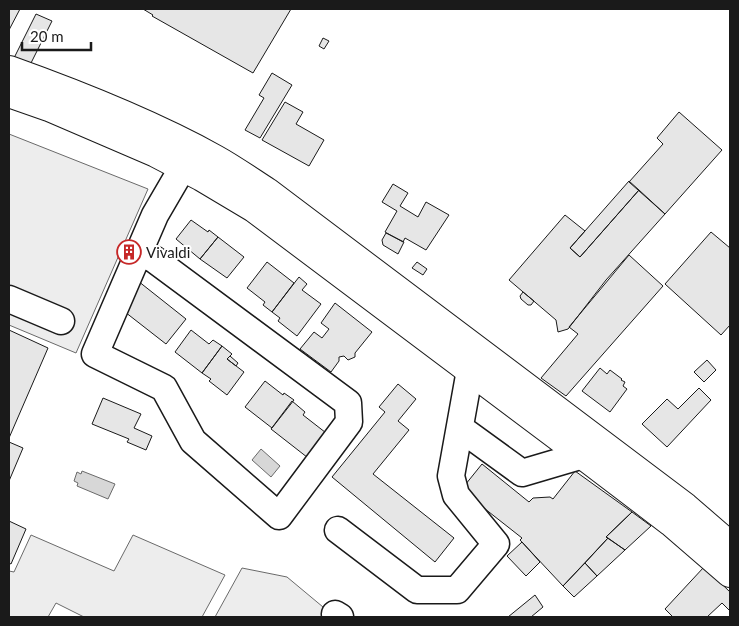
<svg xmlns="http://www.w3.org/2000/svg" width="739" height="626" font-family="Lato,sans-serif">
	<rect width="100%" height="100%" fill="#fff"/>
	<!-- built -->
	<path fill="#ededed" stroke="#6a6a6a" d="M9,134L148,189L76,353L9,325Z
		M31,535L114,571L133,535L225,575L202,617H84L56,603L48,617H9V571L14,572Z
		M242,568L287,577L335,617H215Z"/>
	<!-- water -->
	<path fill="#d7d7d7" stroke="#6a6a6a" d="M261,449L280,466L271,477L252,460Z
		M82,471L115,484L108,499L77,486L78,483L74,481L77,472L81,474Z"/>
	<!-- building -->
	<path fill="#e6e6e6" stroke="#1a1a1a" d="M9,9H20L9,30Z
		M143,9H291L253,73L152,16L153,15Z
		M36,14L52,21L31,63L14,58Z
		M323,38L329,41L324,49L319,46Z
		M272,73L292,85L260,138L245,130L264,98L259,95Z
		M285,102L303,112L296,124L324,140L309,166L262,140Z
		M679,112L722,150L665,214L629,182L663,144L657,138Z
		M629,181L639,190L580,257L570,248Z
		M393,184L408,193L400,206L418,217L426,202L449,215L426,250L405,238L403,242L385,232L397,211L382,202Z
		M639,190L665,214L606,280L568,329L558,332L556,320L509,280L565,215L585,231L570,248L580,257Z
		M191,220L208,232L209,230L218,237L200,259L176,239Z
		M711,232L730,248V325L721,335L665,284Z
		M386,233L404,242L398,254L383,245L382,240Z
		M218,237L244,257L227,278L200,259Z
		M629,255L663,286L566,396L541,378L578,334L569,327Z
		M267,262L294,283L272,312L263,305L265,302L247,288Z
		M417,262L427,269L423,275L412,268Z
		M299,277L307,284L302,290L321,304L297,336L278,321L280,318L272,312Z
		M138,281L186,319L166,344L125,312Z
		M523,292L534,301L531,305H528L521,299L520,296Z
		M335,303L372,332L355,353V357L348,360L344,356L339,357V361L331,372L300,349L314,332L322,338L329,329L321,323Z
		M9,330L48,348L9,438Z
		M191,330L209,344L213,340L222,346L202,373L175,352Z
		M222,346L232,354L227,359L244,372L227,395L209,381L211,379L202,373Z
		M230,356L238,363L236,366L227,359Z
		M707,360L716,370L704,382L694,372Z
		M600,368L607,374L610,370L622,379L621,380L625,382L623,386L627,389L610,412L582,391Z
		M265,381L283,395L284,393L294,400L272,428L245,407Z
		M398,384L416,399L398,421L409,430L373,474L454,538L435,562L332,477L385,412L379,407Z
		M699,388L711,400L667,447L642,424L667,399L678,409Z
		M103,398L141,414L134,428L152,436L146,450L127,442L129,439L92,424Z
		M292,401L305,412L303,415L330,436L312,461L271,429Z
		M9,442L23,448L9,481Z
		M482,464L529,502L533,498L550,497L553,499L575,471L632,512L606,537L608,538L563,586L520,540L522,538L461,490Z
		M632,512L651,526L625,550L606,537Z
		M9,521L26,529L11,564L9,563Z
		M608,538L625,550L597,576L585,563Z
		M522,542L540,562L526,576L507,556Z
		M585,563L597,576L574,597L563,586Z
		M704,567L730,592V611L722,603L707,617H673L665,609Z
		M535,595L543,607L531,617H508Z"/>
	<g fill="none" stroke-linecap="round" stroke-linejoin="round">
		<!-- minor casing -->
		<g stroke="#1a1a1a" stroke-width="29">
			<path id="minor" d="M139,251L155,260L348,403L349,422L279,516L193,441L164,388L95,354L155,215L183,167
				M9,299L61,321
				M460,428L522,473L583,455
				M338,530L417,590H457L496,544L456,495L451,476L470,370L480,354
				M335,614L340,617"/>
		</g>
		<!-- major casing -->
		<g stroke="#1a1a1a" stroke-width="30">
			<path id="major" d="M9,70C79,95 150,123 215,159C233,169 250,181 267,192L685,507L730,546
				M9,93L49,107L156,153L202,177L254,208L583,455L671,522L730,573"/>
		</g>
		<!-- minor -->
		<use href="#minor" stroke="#fff" stroke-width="26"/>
		<!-- major -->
		<use href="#major" stroke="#fff" stroke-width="28"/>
	</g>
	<!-- icons -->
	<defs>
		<g id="building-ring" transform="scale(1.25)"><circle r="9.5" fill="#fff" stroke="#c62828" stroke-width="1.5"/><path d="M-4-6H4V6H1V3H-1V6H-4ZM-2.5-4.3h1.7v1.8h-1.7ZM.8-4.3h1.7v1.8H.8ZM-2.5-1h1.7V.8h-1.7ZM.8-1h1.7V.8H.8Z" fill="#c62828"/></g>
	</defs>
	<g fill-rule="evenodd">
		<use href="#building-ring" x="129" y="252"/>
	</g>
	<g text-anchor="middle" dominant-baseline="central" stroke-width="4" stroke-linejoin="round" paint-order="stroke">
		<!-- poi labels -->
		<g font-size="15" fill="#1a1a1a" stroke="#fff" text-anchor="start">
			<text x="146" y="252">Vivaldi</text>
		</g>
	</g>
	<!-- border -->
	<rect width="739" height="626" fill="none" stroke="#1a1a1a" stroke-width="20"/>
	<!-- scale -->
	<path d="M22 42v8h69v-8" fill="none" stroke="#1a1a1a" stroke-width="2.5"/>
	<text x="30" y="42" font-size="15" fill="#1a1a1a" stroke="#ffffff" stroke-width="4" paint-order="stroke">20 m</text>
</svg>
